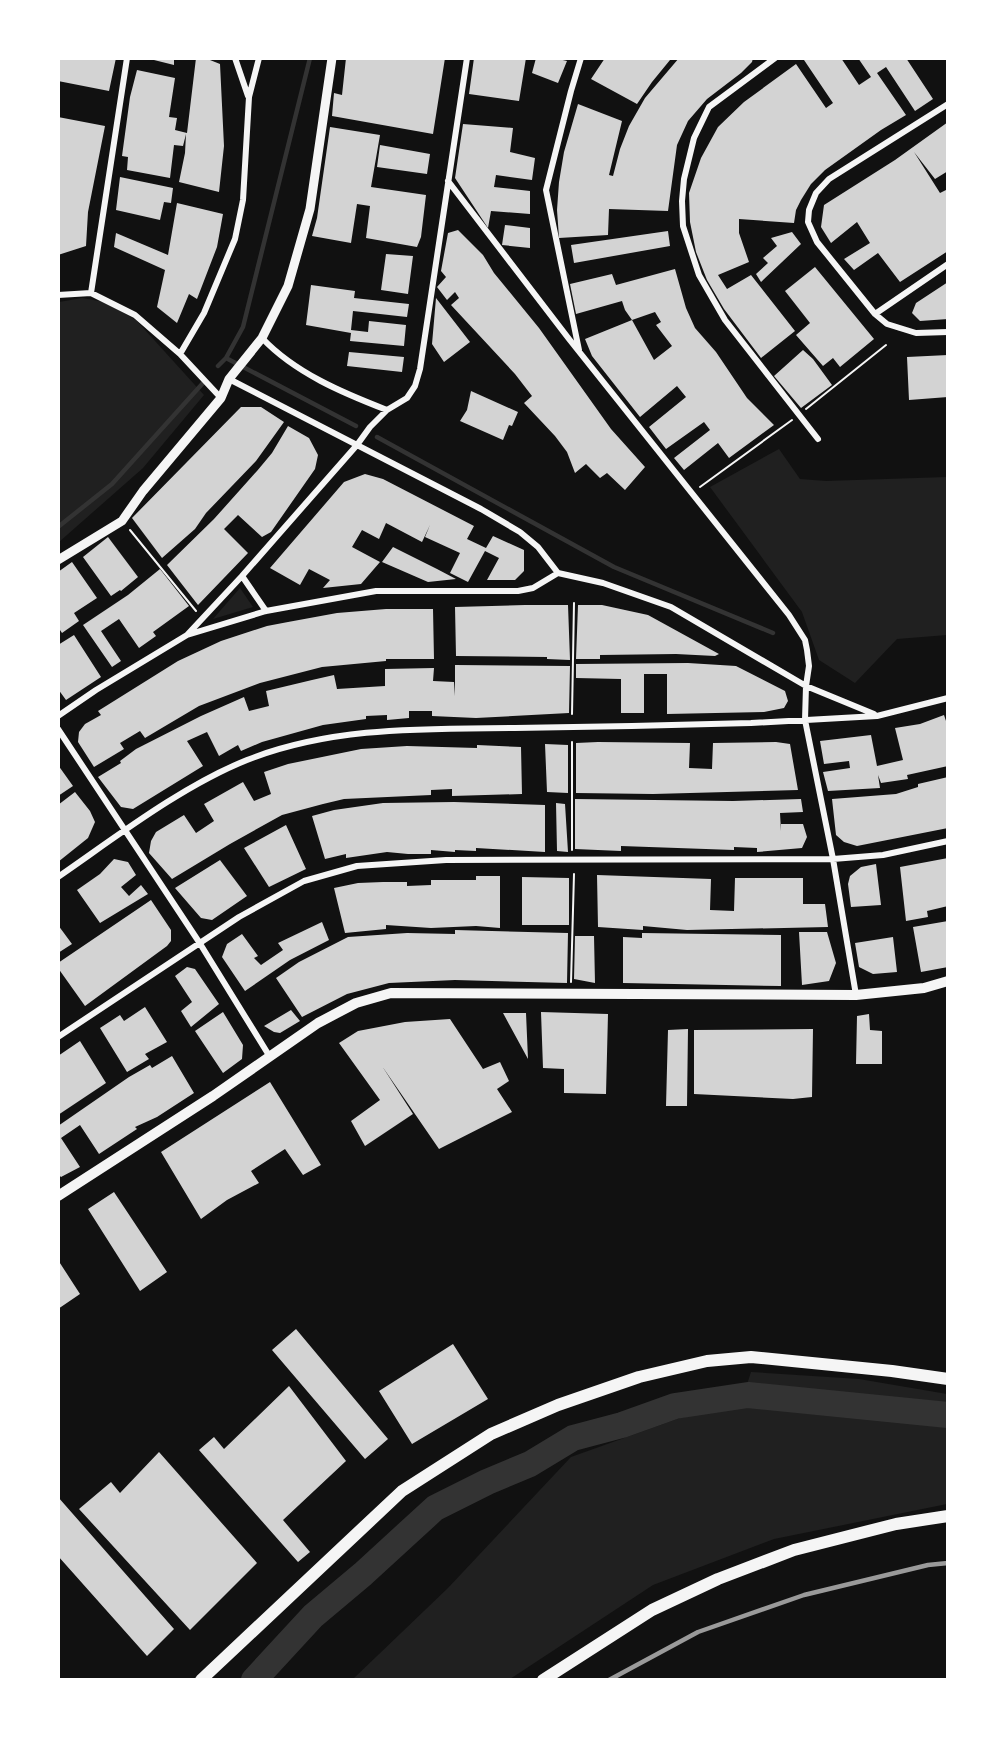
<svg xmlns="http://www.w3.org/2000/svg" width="1006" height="1738" font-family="Jost,sans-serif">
	<rect width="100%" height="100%" fill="#111"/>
	<!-- green -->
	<path fill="#202020" d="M82,298L105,302L136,320L204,395L143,468L59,542V302Z
		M779,449L800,479L826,481L947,477V635L897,639L855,683L819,660L802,612L710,487Z
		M240,588L253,607L213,619Z
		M751,1372L859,1379L947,1394V1504L774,1539L653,1585L510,1679H353L448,1588L571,1457L680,1418L740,1406Z"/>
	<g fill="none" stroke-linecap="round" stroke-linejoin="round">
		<!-- stream -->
		<path stroke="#333" stroke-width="4.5" d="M226,358L356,426
			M218,366L226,358L243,327L310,58
			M377,437L614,567L773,633
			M58,527L112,484L203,383"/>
		<!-- river -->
		<path stroke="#333" stroke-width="26" d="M254,1680L313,1616L363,1574L435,1508L487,1482L530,1464L573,1438L622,1425L675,1406L748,1395L948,1415"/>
	</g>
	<!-- building -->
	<path fill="#d3d3d3" d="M58,58H116L109,91L58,81Z
		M150,58H174V65L150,59Z
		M196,58H205L220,64L224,146L219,192L179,182L185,153L186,134L183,146L174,145L170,178L127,170L128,157L122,156L130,97L137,70L175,78L169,117L177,118L175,130L187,133Z
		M346,58H445L433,134L332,116L334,93L342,95Z
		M474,58H526L519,101L469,94Z
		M536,58H554L567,61L558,83L532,73Z
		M605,58H669L670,60L652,82L637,104L591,79Z
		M679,58H753L752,62L741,73L707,99L688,121L677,145L668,211L609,209L608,235L559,238L557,210L559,182L564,152L578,104L622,121L609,175L613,176L620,149L629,126L645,98Z
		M806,58H841L859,85L871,77L858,58H906L933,99L915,111L886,67L877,73L906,115L881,130L825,170L811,184L801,200L796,210L794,223L739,219V233L749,262L718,275L727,289L751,275L795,331L761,358L724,309L707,280L696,252L690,222L689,193L701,158L718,127L744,102L796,64L826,108L833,103L804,60Z
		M58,117L105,126L88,212L86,246L58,255Z
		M948,122V171L935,179L914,152L940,193L948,189V251L900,282L878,253L854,270L844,259L870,243L857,222L831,243L821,227L824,205L895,160Z
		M463,124L513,128L510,152L535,158L532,180L496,175L494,187L530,191V214L491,211L488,228L455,178Z
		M330,127L380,135L371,187L426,195L421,237L417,247L366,238L370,206L357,204L351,243L312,236L317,218Z
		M380,145L430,154L427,174L377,167Z
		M120,177L173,188L171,203L164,202L160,220L116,210Z
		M177,203L223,214L217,247L197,299L189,294L177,323L157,307L165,270L114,247L116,233L168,255Z
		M505,225L530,228V248L502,245Z
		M458,230L483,255L494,273L539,328L611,429L645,467L625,490L607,473L600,478L586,464L575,473L567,452L555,436L524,403L532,396L515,374L451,305L459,298L455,292L447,300L437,287L446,277L441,271L448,233Z
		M668,231L670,246L574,263L571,245Z
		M792,232L801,244L761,282L756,274L768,263L763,258L777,246L771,238Z
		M386,254L413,256L408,294L381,290Z
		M815,267L874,339L840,367L833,358L823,366L796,335L810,323L785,291Z
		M675,269L686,308L695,328L716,352L747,398L774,425L729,458L718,443L684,470L674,458L710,430L704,422L666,449L649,427L686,397L677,386L640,417L592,356L585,339L632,320L654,360L672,346L656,325L661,322L655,312L632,320L625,310L622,301L576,314L570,284L612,274L616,285Z
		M948,282V319L920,321L912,313L916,303Z
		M311,285L355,291L354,298L409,304L407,317L353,311L351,330L368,332L369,321L406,325L404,346L350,341L351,333L306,325Z
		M436,298L470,342L444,362L432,344Z
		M803,350L813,359L832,385L801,408L774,376Z
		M349,352L404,357L402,372L347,366Z
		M948,355V397L909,400L907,357Z
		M471,391L518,412L512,426L509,425L503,440L460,421L467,410Z
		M241,407H261L284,422L256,461L206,513L195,529L162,558L132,518Z
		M288,426L309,438L318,455L315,469L271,532L262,537L238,515L224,529L248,553L198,605L167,565L214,519L257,471L272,453Z
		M365,474L383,479L474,526L467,539L486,548L493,536L524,550V571L515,580H487L499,558L485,551L468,582L450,573L460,553L425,537L430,525L422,542L386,523L379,539L362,530L352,547L380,562L361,584L323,588L330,580L309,569L300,585L270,568L344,482Z
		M108,537L138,577L121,591L120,590L111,596L83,557Z
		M393,547L437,569L456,579L428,582L382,562Z
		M72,562L97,598L74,613L79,621L62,633L58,627V572Z
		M160,569L189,606L153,632L156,636L139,648L119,619L101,631L121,661L112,667L83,625L128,595Z
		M525,605H568L570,660L547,659V657L456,656L455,607Z
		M578,605H602L648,615L719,654L715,656L676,654L600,655V659H576Z
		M386,609H433L434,659H386V661L322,667L260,683L199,706L145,738L140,731L120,743L124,749L94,767L78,742L79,732L85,724L101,715L98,711L178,661L221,641L267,626L288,622L337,613Z
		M74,635L101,677L66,700L58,689V645Z
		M688,663L736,666L785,691L788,701L784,708L764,712L667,714V674H644V713H621V679L576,678V664Z
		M455,665L570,666L569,713L476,718L432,716V711H409V718L387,720V715L366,716V719L323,725L262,742L241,751L238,745L219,756L207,732L187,741L203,766L133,809L121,807L98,777L121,763L120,761L136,749L201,716L244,697L249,711L269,706L266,691L312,680L334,675L337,689L385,686V669L434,668L433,681L454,682L455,696Z
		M944,715L948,727V766L907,775L908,779L881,783L878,775L880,788L828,791L823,772L850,768L849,761L824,764L820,741L871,735L877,766L903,760L895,728L920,724Z
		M598,742L690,743L689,768L712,769L713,743L776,742L790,744L798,790L653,794L576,793V743Z
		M545,744L568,745V793L547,792Z
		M477,745L521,747L522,794L452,796V789L431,790V795L344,799L323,804L282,815L230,844L172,879L149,853L151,841L156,832L184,815L196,833L214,821L204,804L243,782L254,801L271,794L264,772L288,764L361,749L407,746L477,748Z
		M58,765L73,786L58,796Z
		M948,777V828L857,846L844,842L836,835L832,799L896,794L918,787V784Z
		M75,792L90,811L95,822L88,838L58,862V805Z
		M575,799L733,801L801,799L803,812L780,813L781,831V824H803L807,837L802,848L757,852V848L734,847V850L621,846V851L575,849Z
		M454,802L545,805V852L476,848V851L455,850V852L431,850V854H408L387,852L346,858V854L325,859L312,816L334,810L383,803Z
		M556,803L565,804L568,852L557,851Z
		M286,825L306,869L269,887L244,848Z
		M948,858V906L927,911L928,917L906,921L900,867Z
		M114,859L128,862L136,875L121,887L129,896L141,885L148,894L100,923L77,890L100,874Z
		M220,860L247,896L212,920L201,918L175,888Z
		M876,864L881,905L851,907L848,884L850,876L861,867Z
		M597,875L711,879L710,910L734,911L735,878H803V904H825L828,927L687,930L643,926V930L598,927Z
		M476,876H500V928L476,926L431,928L386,925V929L345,933L334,888L358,883L383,882H407V886L431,885V880H476Z
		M522,877L569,878V925H522Z
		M151,900L171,930V941L167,946L85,1006L58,968V963Z
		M948,921V967L921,972L913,927Z
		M322,922L329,940L290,960L245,991L222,957L227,944L242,934L258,956L254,958L261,965L283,950L278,943Z
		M58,925L72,944L58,953Z
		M455,930L568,933L567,983L455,980L389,983L347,994L302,1017L276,978L299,962L348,937L407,933L455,934Z
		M799,932H827L836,963L829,981L802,985Z
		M642,933L781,935V986L623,983V937L642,938Z
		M575,936H594L595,983L574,979Z
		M893,937L897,972L873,974L859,967L855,943Z
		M187,967L195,969L219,1004L191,1027L181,1011L192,1002L175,976Z
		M145,1007L167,1042L145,1054L149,1059L127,1072L100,1028L120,1015L124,1021Z
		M291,1010L300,1021L280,1033L274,1032L264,1026Z
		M223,1012L243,1045L242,1059L223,1073L195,1031Z
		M541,1012L608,1014L606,1094L564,1093V1069L543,1068Z
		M503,1013H526L528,1059Z
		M869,1014L870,1030L882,1031V1064H856L857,1016Z
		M450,1019L483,1069L500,1062L509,1081L497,1089L512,1112L439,1149L382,1066L413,1114L365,1146L351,1121L380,1100L339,1043L358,1031L405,1022Z
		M688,1029L687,1106H666L668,1030Z
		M813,1029L812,1097L793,1099L694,1094V1030Z
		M80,1041L106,1083L58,1115V1056Z
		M172,1056L194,1093L157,1117L135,1127L137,1129L99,1154L80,1125L61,1138L80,1167L61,1177L58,1174V1126L129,1077L150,1065L152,1068Z
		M270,1082L321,1165L303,1175L285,1149L251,1171L259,1183L227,1200L201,1219L161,1152Z
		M114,1192L167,1272L140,1291L88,1209Z
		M58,1260L80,1294L58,1309Z
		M296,1329L388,1439L365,1459L272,1350Z
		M453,1344L488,1399L412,1444L379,1391Z
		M289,1386L346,1461L283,1520L310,1552L298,1562L199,1450L214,1437L224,1449Z
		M159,1452L257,1563L190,1630L79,1509L111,1482L120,1493Z
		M58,1497L174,1629L147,1656L58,1556Z"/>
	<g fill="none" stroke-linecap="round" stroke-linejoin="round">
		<!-- path -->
		<path stroke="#f5f5f5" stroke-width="2" d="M806,409L886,345
			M700,487L792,420
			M130,530L196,611
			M572,714L574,603
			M572,850V742
			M571,982L574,874"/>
		<!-- minor -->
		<path stroke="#f5f5f5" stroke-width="6" d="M235,58L248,96
			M775,58L709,107L694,138L684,179L682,201L683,226L699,275L725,320L818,439
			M948,104L829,179L816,193L809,210L808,222L817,242L875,314L887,324L916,333L948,332
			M448,181L569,339L789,615L805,640L807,650L809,666L806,686L805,720L833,859L856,995
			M91,293L127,58
			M58,295L91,293L135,315L180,354L221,398
			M875,314L948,264
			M262,338C295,373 343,393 387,410
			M579,350L546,190L571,91L581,58
			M180,354L204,313L235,239L243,200L249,97L259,58
			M229,379L481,509L520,532L538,547L558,573L603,583L671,607L806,686L874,714
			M242,576L266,611
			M187,635L242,576L357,445L370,427L387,410L407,398L415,386L420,369L467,58
			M58,716L96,690L187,635L266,611L376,591H518L533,588L558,573
			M58,729L199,942L270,1057
			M58,877C116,837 182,786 247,760C333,726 425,729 515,728C594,727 672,725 751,723L877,716L948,698
			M58,1037L239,917L304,881L357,866L446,860L833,859L883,855L948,841"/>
		<!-- tertiary -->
		<path stroke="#f5f5f5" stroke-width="9" d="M58,560L122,521L143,491L221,398L229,379L262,338L288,286L310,209L332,58"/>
		<!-- secondary -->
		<path stroke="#f5f5f5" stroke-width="10" d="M58,1196L213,1096L318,1023L356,1003L391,993L856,995L924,988L948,981"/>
		<!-- primary -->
		<path stroke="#f5f5f5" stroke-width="12" d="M201,1680L402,1491L491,1434L558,1405L639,1377L707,1361L751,1357L892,1371L948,1379
			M543,1680L652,1610L718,1579L794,1550L896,1524L948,1516"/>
		<!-- rail -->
		<path stroke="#9a9a9a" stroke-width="4.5" d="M609,1680L698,1632L804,1595L928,1565L948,1563"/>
	</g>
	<!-- border -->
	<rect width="1006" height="1738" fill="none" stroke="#ffffff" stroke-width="120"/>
</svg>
